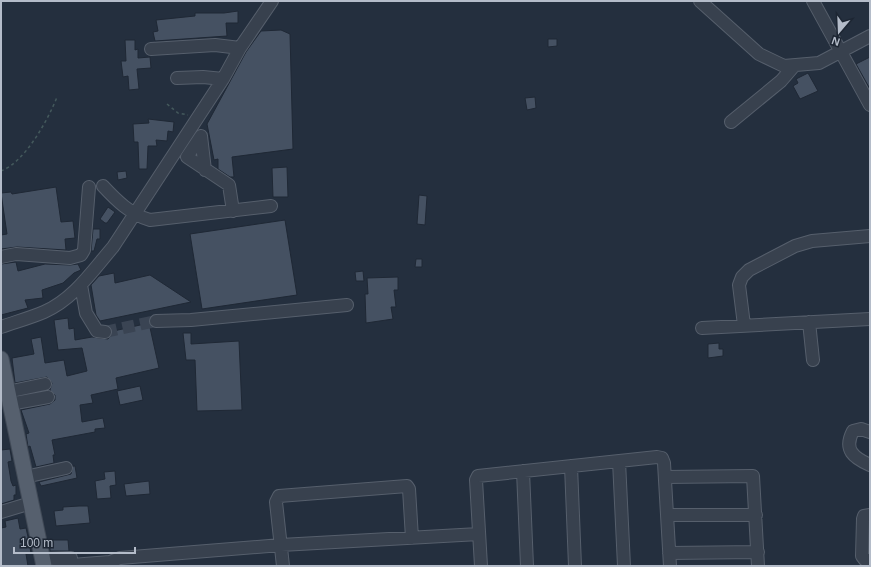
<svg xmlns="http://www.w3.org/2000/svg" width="871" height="567" font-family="Arial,sans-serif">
	<rect width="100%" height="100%" fill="#242f3e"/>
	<!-- building -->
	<path fill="#455162" stroke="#1f2835" d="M238,11V23H226L227,36L155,41L153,32L158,31L156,20L195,16V13H224Z
		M281,30L290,34L293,149L232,157L234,177H230L218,169V159L214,160L207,124L246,52L261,31Z
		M548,39H557V46L548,47Z
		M125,40H135V50L138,49V58L150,57L151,68L137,69L139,89L129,90L128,76L123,77L121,61H126Z
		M870,57V89L856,64Z
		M808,73L818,91L800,99L793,86L798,83L796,79Z
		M535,97L536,108L527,110L525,98Z
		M148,119L174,122L173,132L168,131L167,141L156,140L157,146H148L147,169H139L138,142H134L133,124L149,123Z
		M287,167L288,197H273L272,168Z
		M126,171L127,178L118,180L117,172Z
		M56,187L61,222L73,221L75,238L65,239L66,250L17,247L1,249V235L7,234L1,193L11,192L12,194Z
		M419,195L427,196L425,225L417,224Z
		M108,207L115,212L107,223H105L100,219Z
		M285,220L297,295L202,309L190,234Z
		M93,229H100V239H97L94,251H91Z
		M416,259H422V267H415Z
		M16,262L18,271L45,264L70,265L78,264L81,270L74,273L63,283L42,290L43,298L25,300L28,308L1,315V264Z
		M363,271L364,281H356L355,272Z
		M114,273L115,283L150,275L191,302L100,321L96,315L91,285L99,276Z
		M398,277V290H394L396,307H391L393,319L366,323L365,294H368L367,278Z
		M68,318L69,329L74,328L75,340L92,337L108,339L112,332L118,330L149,323L159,368L116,378L118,389L91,395L93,403L80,405L82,422L103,418L105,428L95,429V432L52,440L55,455H53L54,463L36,467L30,446L28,447L26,434L29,433L21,410L50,404L55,400V395L50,390L52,383L47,377L15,383L12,358L34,354L31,339L41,337L45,363L64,360L67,376L87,371L82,348L58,350L54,320Z
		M183,333H191V344L239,341L242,410L197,411L195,360H186Z
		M719,343V349H723V356L708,358V344Z
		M140,386L143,400L120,405L117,391Z
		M10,449L12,461L8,462L11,481L13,486L16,485V495H14V500L1,504V450Z
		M73,466H75L77,478L41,486L39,482L71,474Z
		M115,471L116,485L110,486L111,498L97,499L95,481L105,479L104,472Z
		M149,481L150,494L126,496L124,484Z
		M79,506H88L90,523L56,526L54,511L63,510V507Z
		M18,518L20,529L26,528L28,537L31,553L26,554L28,566H1V528L6,527L5,521Z
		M50,540H68L69,551H50Z"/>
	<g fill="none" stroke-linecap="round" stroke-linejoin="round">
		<!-- minor-tunnel -->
		<path stroke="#3a4453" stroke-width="12" stroke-dasharray="12 6" stroke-linecap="butt" d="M105,332L156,321"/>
		<!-- minor casing -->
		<g stroke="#565f6c" stroke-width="14">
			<path id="minor" d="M700,1L759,54L784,66L819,63L870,36
				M813,1L870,105
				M151,49L215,45L240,48
				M177,78L203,77L223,79
				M731,122L781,81L794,66
				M205,170L201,136L187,157L229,185L233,211
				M103,186C116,200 131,215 150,220L271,206
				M1,257L16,254L70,258L81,255L84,250L89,187
				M81,285L86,313L97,331L105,332
				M156,321L191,320L347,305
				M809,322L813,360
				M744,325L739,285L742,277L749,270L795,246L812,241L870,236
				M1,327C15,322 30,318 44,312C74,299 93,270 113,247L223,79L240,48L272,1
				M702,328L870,319
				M7,392L45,384
				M10,404L48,397
				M870,432L861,429L853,431C843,450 854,458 870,465
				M619,461L624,566
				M571,466L575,566
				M523,471L527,566
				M25,477L66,468
				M665,477L753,476L758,566
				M1,512L31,503
				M668,515H756
				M870,515L864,516L863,519L862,556L865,560H870
				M669,553L758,552
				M43,559L71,558
				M59,566L110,562L120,558L281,545L479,534
				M283,566L276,502L279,496L407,486L409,489L412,538
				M481,566L476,480L478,476L657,457L662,458L664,463L670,566"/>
		</g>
		<!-- major casing -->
		<g stroke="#414a57" stroke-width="17">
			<path id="major" d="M1,359L44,566"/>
		</g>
		<!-- path -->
		<path stroke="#44595c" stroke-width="1.5" stroke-dasharray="3 3" stroke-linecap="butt" d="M167,104L178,113L188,115
			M1,171C25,162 48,120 57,97"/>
		<!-- minor -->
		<use href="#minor" stroke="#38414e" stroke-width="12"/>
		<!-- major -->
		<use href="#major" stroke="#56606e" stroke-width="15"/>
	</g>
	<!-- border -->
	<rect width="871" height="567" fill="none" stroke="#b4bcc9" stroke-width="4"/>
	<!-- north arrow -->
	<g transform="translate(839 32) rotate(199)" stroke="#1d2633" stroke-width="3" paint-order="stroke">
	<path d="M0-3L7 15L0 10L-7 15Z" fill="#b4bcc9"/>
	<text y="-6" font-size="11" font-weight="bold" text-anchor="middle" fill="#b4bcc9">N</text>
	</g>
	<!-- scale -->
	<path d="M14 547v6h121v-6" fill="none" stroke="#b4bcc9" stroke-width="2"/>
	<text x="20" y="547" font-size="12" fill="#b4bcc9" stroke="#1d2633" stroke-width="3" paint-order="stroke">100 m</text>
</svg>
